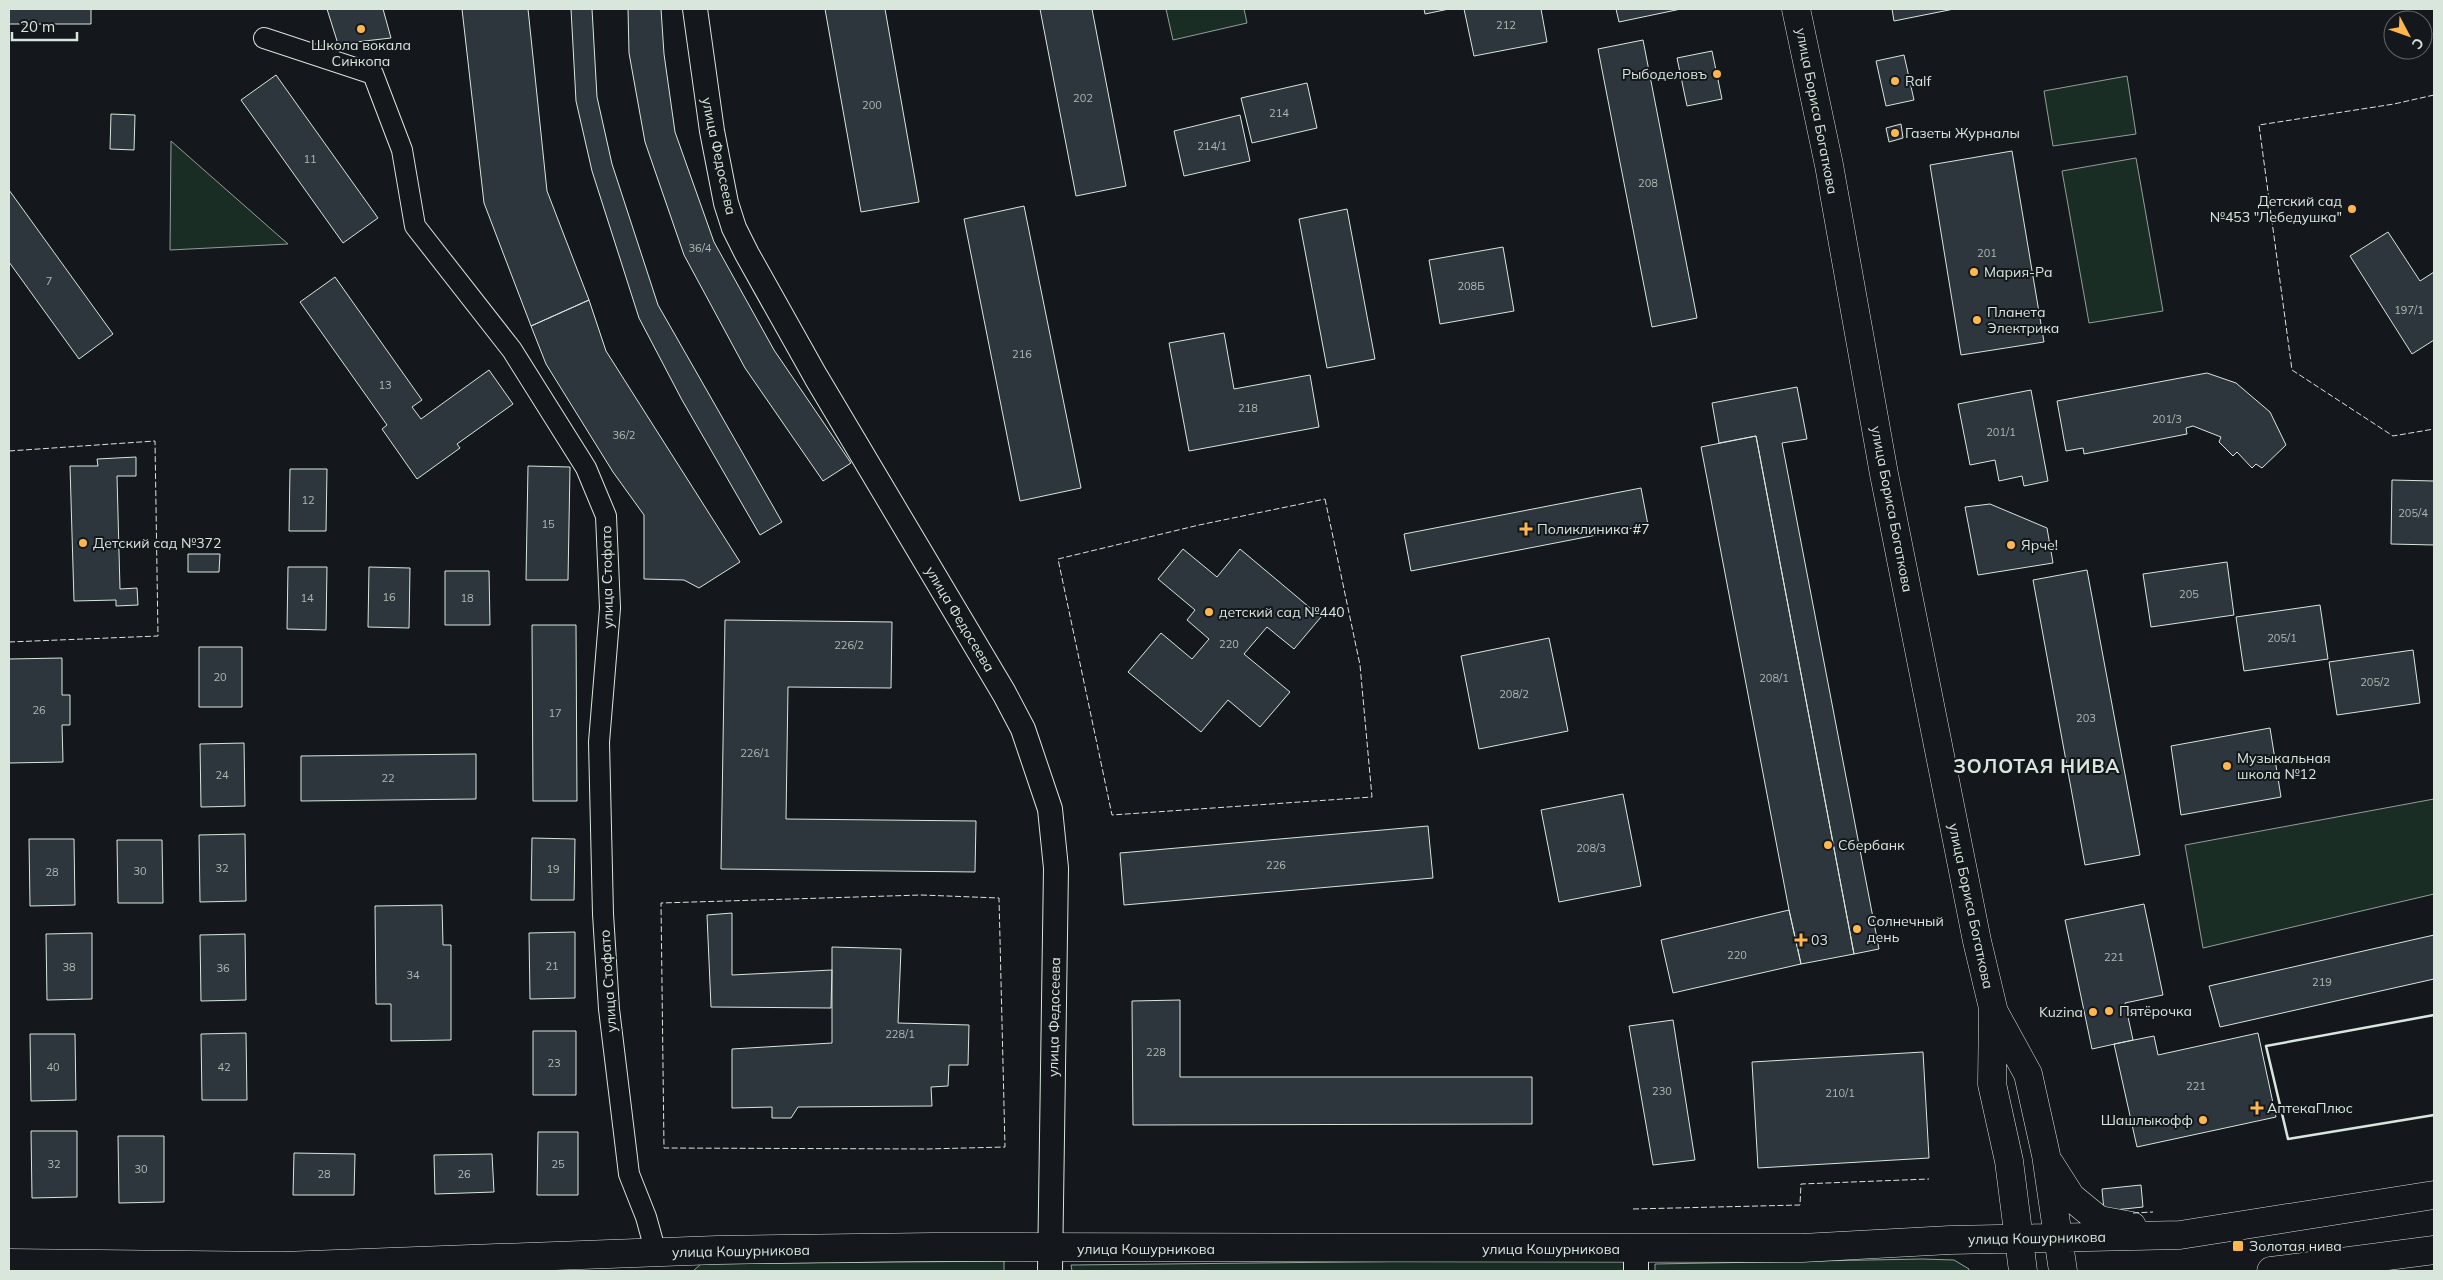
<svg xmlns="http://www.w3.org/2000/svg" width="2443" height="1280" font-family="Mulish,sans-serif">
	<rect width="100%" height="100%" fill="#14181c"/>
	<!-- green -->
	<path fill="#1a2d24" stroke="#939e99" d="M1166,9H1244L1247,23L1173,40Z
		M2127,76L2136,134L2053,146L2044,91Z
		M171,141L288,244L170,250Z
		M2136,158L2163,311L2089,323L2062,171Z
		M2434,799V894L2203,948L2185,845Z
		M1624,1259V1271H1072L1071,1265Z
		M1922,1259L1954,1260L1969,1269L1968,1271H1655V1264Z
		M1004,1261V1271H693L701,1264Z"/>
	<!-- building -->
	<path fill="#2c363c" stroke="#d8e6dc" d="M9,9H91V24H9Z
		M327,9H383L391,38L338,44Z
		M462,9H528L547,191L589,300L531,326L484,203Z
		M571,9H592L597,97L612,164L658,305L782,522L760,535L682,400L639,318L592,171L576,101Z
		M628,9H661L664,54L675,132L714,242L774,350L851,463L823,481L745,368L684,255L645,142L629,53Z
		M825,9H885L919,202L861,212Z
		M1040,9H1092L1126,186L1076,196Z
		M1424,9H1449L1425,14Z
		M1464,9H1541L1547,42L1474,56Z
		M1616,9H1681L1619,22Z
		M1892,9H1954L1894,21Z
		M1643,40L1697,318L1652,327L1598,49Z
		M1712,51L1722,99L1687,106L1677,58Z
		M1904,55L1914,100L1886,106L1876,61Z
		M276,75L378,218L343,243L241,100Z
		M1307,83L1317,128L1252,143L1241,98Z
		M111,114L135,115L134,150L110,149Z
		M1240,115L1250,161L1184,176L1174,131Z
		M1901,124L1903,138L1889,142L1886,128Z
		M2012,151L2044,342L1961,355L1930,165Z
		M9,190L113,334L79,359L9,262Z
		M1024,206L1081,488L1020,501L964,219Z
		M1347,209L1375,359L1327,368L1299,219Z
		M2388,232L2420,281L2434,272V340L2412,354L2350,256Z
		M1503,247L1514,311L1440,324L1429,260Z
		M335,277L422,400L412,407L421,419L489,370L513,404L457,444L460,448L417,479L382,429L387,425L300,302Z
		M589,300L606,351L740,562L699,588L684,580L644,579V515L613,472L546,364L531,326Z
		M1224,333L1234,389L1310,375L1319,427L1189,451L1169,343Z
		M2207,373L2236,383L2270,412L2286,445L2262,468L2256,464L2252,468L2237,452L2233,456L2219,442L2221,437L2193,426L2186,428L2187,434L2084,454L2083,448L2066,451L2057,401Z
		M1797,387L1807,439L1782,443L1879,949L1854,954L1756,436L1719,443L1712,403Z
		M2031,390L2048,481L2024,486L2022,476L1999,481L1995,460L1970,465L1958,404Z
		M1756,436L1854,954L1801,964L1789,910L1701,447Z
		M136,457V476H117L120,589L137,588L138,605L116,606V600L74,601L70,466H98L97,459Z
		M528,466L570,467L568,580H526Z
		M290,469H327L326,531H289Z
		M2392,480L2434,481V545L2391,544Z
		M1641,488L1648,525L1411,571L1404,534Z
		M1990,504L2047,528L2053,563L1978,575L1965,507Z
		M1183,549L1217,577L1240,549L1321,617L1294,649L1267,627L1244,654L1290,692L1260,727L1228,700L1201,732L1128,672L1161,633L1192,659L1209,639L1187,620L1195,610L1158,579Z
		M188,554H220L219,572H188Z
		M2227,562L2234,615L2151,627L2143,574Z
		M288,567H327L326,630L287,629Z
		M369,567L410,568L409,628L368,627Z
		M2087,570L2140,855L2085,865L2033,580Z
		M445,571H489L490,625H445Z
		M2320,605L2328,659L2244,671L2236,617Z
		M725,620L892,622L891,688L788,687L786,819L976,821L975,872L721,869Z
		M532,625H576L577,801H533Z
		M1549,638L1568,731L1479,749L1461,656Z
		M199,647H242V707H199Z
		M2413,650L2420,703L2337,715L2329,662Z
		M62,658V695H70V725H62L63,762L9,763V659Z
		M2270,728L2281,797L2181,815L2171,746Z
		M244,743L245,806L201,807L200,744Z
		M476,754V799L301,801V756Z
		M1623,794L1641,886L1559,902L1541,810Z
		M1428,826L1433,878L1124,905L1120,853Z
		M245,834L246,901L200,902L199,835Z
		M532,838L575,839L574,900H531Z
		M29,839H74L75,905L30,906Z
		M117,840H162L163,903H118Z
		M2144,904L2163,995L2125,1003L2133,1040L2092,1049L2065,920Z
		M442,905L443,945H451V1040L391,1041V1004H376L375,906Z
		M1789,910L1801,964L1673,993L1661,940Z
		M732,913V975L832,970L831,1008L711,1007L707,915Z
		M575,932V998L530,999L529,933Z
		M92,933V999L47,1000L46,934Z
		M245,934L246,1000L201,1001L200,935Z
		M2434,935V979L2220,1027L2209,986Z
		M832,947L901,949L898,1023L969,1025L968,1065H949L948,1086L931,1087L932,1106L798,1107L791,1118H772V1107L732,1108V1049L832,1043Z
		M1180,1000V1077H1532V1124L1133,1125L1132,1001Z
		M1673,1020L1695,1160L1653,1165L1629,1026Z
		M533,1031H576V1095H533Z
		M246,1033L247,1100H202L201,1034Z
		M2258,1033L2276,1117L2137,1147L2114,1044L2154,1036L2158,1055Z
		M30,1034H75L76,1100L31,1101Z
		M1923,1052L1929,1158L1758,1168L1752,1062Z
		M31,1131H77V1197L32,1198Z
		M538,1132H578V1195H537Z
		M118,1136H164V1202L119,1203Z
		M294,1153L355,1154L354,1195H293Z
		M492,1154L494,1192L435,1194L434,1155Z
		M2141,1185L2143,1207L2104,1211L2102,1189Z"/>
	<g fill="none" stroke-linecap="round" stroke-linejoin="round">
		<!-- minor casing -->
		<g stroke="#d8e6dc" stroke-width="22">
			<path id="minor" d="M264,38L373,74L402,150L415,226L512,350L586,468L606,516L610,608L599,742L603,914L609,1009L629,1174L646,1217L656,1253"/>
		</g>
		<!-- tertiary casing -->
		<g stroke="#d8e6dc" stroke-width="26">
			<path id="tertiary" d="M695,9L712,131L726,203L734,228L747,254L816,377L1004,693L1023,729L1050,809L1056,868L1050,1271
				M1636,1271V1248"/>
		</g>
		<!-- secondary casing -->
		<g stroke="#d8e6dc" stroke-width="29">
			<path id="secondary" d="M1796,9L1829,165L1884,474L1977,941L1993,1008L1992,1084L2009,1161L2023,1271
				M1994,1012L2028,1074L2046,1155L2063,1271
				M2050,1164L2071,1197L2099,1220L2132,1226
				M9,1263L283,1266L717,1250L932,1247L1802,1248L1950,1240L2180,1235L2434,1195
				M2271,1271L2434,1250"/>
		</g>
		<!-- minor -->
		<use href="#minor" stroke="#14181c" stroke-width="20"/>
		<!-- tertiary -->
		<use href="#tertiary" stroke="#14181c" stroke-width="24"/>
		<!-- secondary -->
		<use href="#secondary" stroke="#14181c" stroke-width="28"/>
		<!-- fence -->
		<path stroke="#d8e6dc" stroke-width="1" stroke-dasharray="6 2.5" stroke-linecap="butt" d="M2434,95L2394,104L2259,125L2292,370L2393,436L2434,429
			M9,451L155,441L158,636L9,642
			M1325,499L1360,665L1372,797L1112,815L1058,559L1199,525Z
			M921,895L999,898L1005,1147L927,1149L664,1148L661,903Z
			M1633,1209L1800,1205L1801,1184L1929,1179
			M2133,1213L2153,1212"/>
		<!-- wall -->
		<path stroke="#d8e6dc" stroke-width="2.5" d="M2434,1015L2266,1046L2288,1139L2434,1115"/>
	</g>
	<!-- markers -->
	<g fill="#ffb74d" stroke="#14181c" stroke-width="2">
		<circle cx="361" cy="29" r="5"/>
		<circle cx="1717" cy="74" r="5"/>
		<circle cx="1895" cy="81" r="5"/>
		<circle cx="1895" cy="133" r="5"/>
		<circle cx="2352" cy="209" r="5"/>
		<circle cx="1974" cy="272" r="5"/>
		<circle cx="1977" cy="320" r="5"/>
		<path d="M1523.5 521.5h5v5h5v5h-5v5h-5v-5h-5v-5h5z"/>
		<circle cx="83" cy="543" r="5"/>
		<circle cx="2011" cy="545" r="5"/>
		<circle cx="1209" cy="612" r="5"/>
		<circle cx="2227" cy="766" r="5"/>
		<circle cx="1828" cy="845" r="5"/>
		<circle cx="1857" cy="929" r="5"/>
		<path d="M1798.5 932.5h5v5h5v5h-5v5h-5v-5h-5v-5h5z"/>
		<circle cx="2109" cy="1011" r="5"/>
		<circle cx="2093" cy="1012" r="5"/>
		<path d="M2254.5 1100.5h5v5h5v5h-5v5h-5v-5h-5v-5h5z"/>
		<circle cx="2203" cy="1120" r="5"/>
		<rect x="2232" y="1240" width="12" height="12" rx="2.5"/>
	</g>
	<g text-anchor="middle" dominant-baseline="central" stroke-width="4" stroke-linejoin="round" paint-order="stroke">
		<!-- number labels -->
		<g font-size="11" fill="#adbab4">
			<text x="1506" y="25">212</text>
			<text x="1083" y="98">202</text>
			<text x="872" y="105">200</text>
			<text x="1279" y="113">214</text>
			<text x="1212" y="146">214/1</text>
			<text x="310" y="159">11</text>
			<text x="1648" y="183">208</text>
			<text x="700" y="248">36/4</text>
			<text x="1987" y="253">201</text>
			<text x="49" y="281">7</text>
			<text x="1471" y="286">208Б</text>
			<text x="2409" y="310">197/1</text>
			<text x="1022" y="354">216</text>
			<text x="385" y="385">13</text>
			<text x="1248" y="408">218</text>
			<text x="2167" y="419">201/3</text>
			<text x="2001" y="432">201/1</text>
			<text x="624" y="435">36/2</text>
			<text x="308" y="500">12</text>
			<text x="2413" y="513">205/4</text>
			<text x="548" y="524">15</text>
			<text x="2189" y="594">205</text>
			<text x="389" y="597">16</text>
			<text x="307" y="598">14</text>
			<text x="467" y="598">18</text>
			<text x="2282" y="638">205/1</text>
			<text x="1229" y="644">220</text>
			<text x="849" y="645">226/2</text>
			<text x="220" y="677">20</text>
			<text x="1774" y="678">208/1</text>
			<text x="2375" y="682">205/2</text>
			<text x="1514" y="694">208/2</text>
			<text x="39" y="710">26</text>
			<text x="555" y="713">17</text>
			<text x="2086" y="718">203</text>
			<text x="755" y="753">226/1</text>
			<text x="222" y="775">24</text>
			<text x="388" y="778">22</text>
			<text x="1591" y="848">208/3</text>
			<text x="1276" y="865">226</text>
			<text x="222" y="868">32</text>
			<text x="553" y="869">19</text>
			<text x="140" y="871">30</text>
			<text x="52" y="872">28</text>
			<text x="1737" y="955">220</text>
			<text x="2114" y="957">221</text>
			<text x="552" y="966">21</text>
			<text x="69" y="967">38</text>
			<text x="223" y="968">36</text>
			<text x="413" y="975">34</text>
			<text x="2322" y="982">219</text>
			<text x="900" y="1034">228/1</text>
			<text x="1156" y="1052">228</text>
			<text x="554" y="1063">23</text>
			<text x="53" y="1067">40</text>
			<text x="224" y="1067">42</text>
			<text x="2196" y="1086">221</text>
			<text x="1662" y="1091">230</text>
			<text x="1840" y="1093">210/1</text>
			<text x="54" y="1164">32</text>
			<text x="558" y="1164">25</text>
			<text x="141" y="1169">30</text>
			<text x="324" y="1174">28</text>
			<text x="464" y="1174">26</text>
		</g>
		<!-- poi labels -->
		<g font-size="14" fill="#d8e6dc" stroke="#14181c" text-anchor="start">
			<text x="361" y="45" text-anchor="middle">Школа вокала<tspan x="361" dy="16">Синкопа</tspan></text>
			<text x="1707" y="74" text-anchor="end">Рыбоделовъ</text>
			<text x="1905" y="81">Ralf</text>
			<text x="1905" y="133">Газеты Журналы</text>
			<text x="2342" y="201" text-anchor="end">Детский сад<tspan x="2342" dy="16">№453 "Лебедушка"</tspan></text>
			<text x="1984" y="272">Мария-Ра</text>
			<text x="1987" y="312">Планета<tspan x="1987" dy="16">Электрика</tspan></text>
			<text x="1537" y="529">Поликлиника #7</text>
			<text x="93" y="543">Детский сад №372</text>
			<text x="2021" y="545">Ярче!</text>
			<text x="1219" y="612">детский сад №440</text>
			<text x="2237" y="758">Музыкальная<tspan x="2237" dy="16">школа №12</tspan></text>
			<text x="1838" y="845">Сбербанк</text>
			<text x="1867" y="921">Солнечный<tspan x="1867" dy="16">день</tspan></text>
			<text x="1811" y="940">03</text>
			<text x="2119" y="1011">Пятёрочка</text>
			<text x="2083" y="1012" text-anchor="end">Kuzina</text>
			<text x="2267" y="1108">АптекаПлюс</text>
			<text x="2193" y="1120" text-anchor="end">Шашлыкофф</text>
			<text x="2249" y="1246">Золотая нива</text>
		</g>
		<!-- street labels -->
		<g font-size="14" fill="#d8e6dc" stroke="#14181c">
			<text transform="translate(1817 111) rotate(79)">улица Бориса Богаткова</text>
			<text transform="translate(719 156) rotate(78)">улица Федосеева</text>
			<text transform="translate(1892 509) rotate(79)">улица Бориса Богаткова</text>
			<text transform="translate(607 577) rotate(-91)">улица Стофато</text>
			<text transform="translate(960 619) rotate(59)">улица Федосеева</text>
			<text transform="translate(1971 906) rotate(78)">улица Бориса Богаткова</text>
			<text transform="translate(608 981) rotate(-94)">улица Стофато</text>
			<text transform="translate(1054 1017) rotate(-89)">улица Федосеева</text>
			<text transform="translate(2037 1238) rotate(-1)">улица Кошурникова</text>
			<text x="1146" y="1249">улица Кошурникова</text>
			<text x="1551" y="1249">улица Кошурникова</text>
			<text transform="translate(741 1251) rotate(-1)">улица Кошурникова</text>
		</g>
		<!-- district labels -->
		<g font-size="19" font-weight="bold" letter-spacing="1" fill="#d8e6dc" stroke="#14181c">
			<text x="2037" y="766">ЗОЛОТАЯ НИВА</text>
		</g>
	</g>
	<!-- border -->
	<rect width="2443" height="1280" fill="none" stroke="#d8e6dc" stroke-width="20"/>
	<!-- north arrow -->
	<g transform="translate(2408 35) rotate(131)"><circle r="24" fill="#14181c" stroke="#626a69"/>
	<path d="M0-4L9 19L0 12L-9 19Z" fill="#ffb74d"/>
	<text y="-8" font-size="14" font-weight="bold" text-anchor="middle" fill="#d8e6dc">С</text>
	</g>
	<!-- scale -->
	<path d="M12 32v8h65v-8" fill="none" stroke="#d8e6dc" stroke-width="2.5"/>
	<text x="20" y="32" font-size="15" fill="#d8e6dc" stroke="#14181c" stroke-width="4" paint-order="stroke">20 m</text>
</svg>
